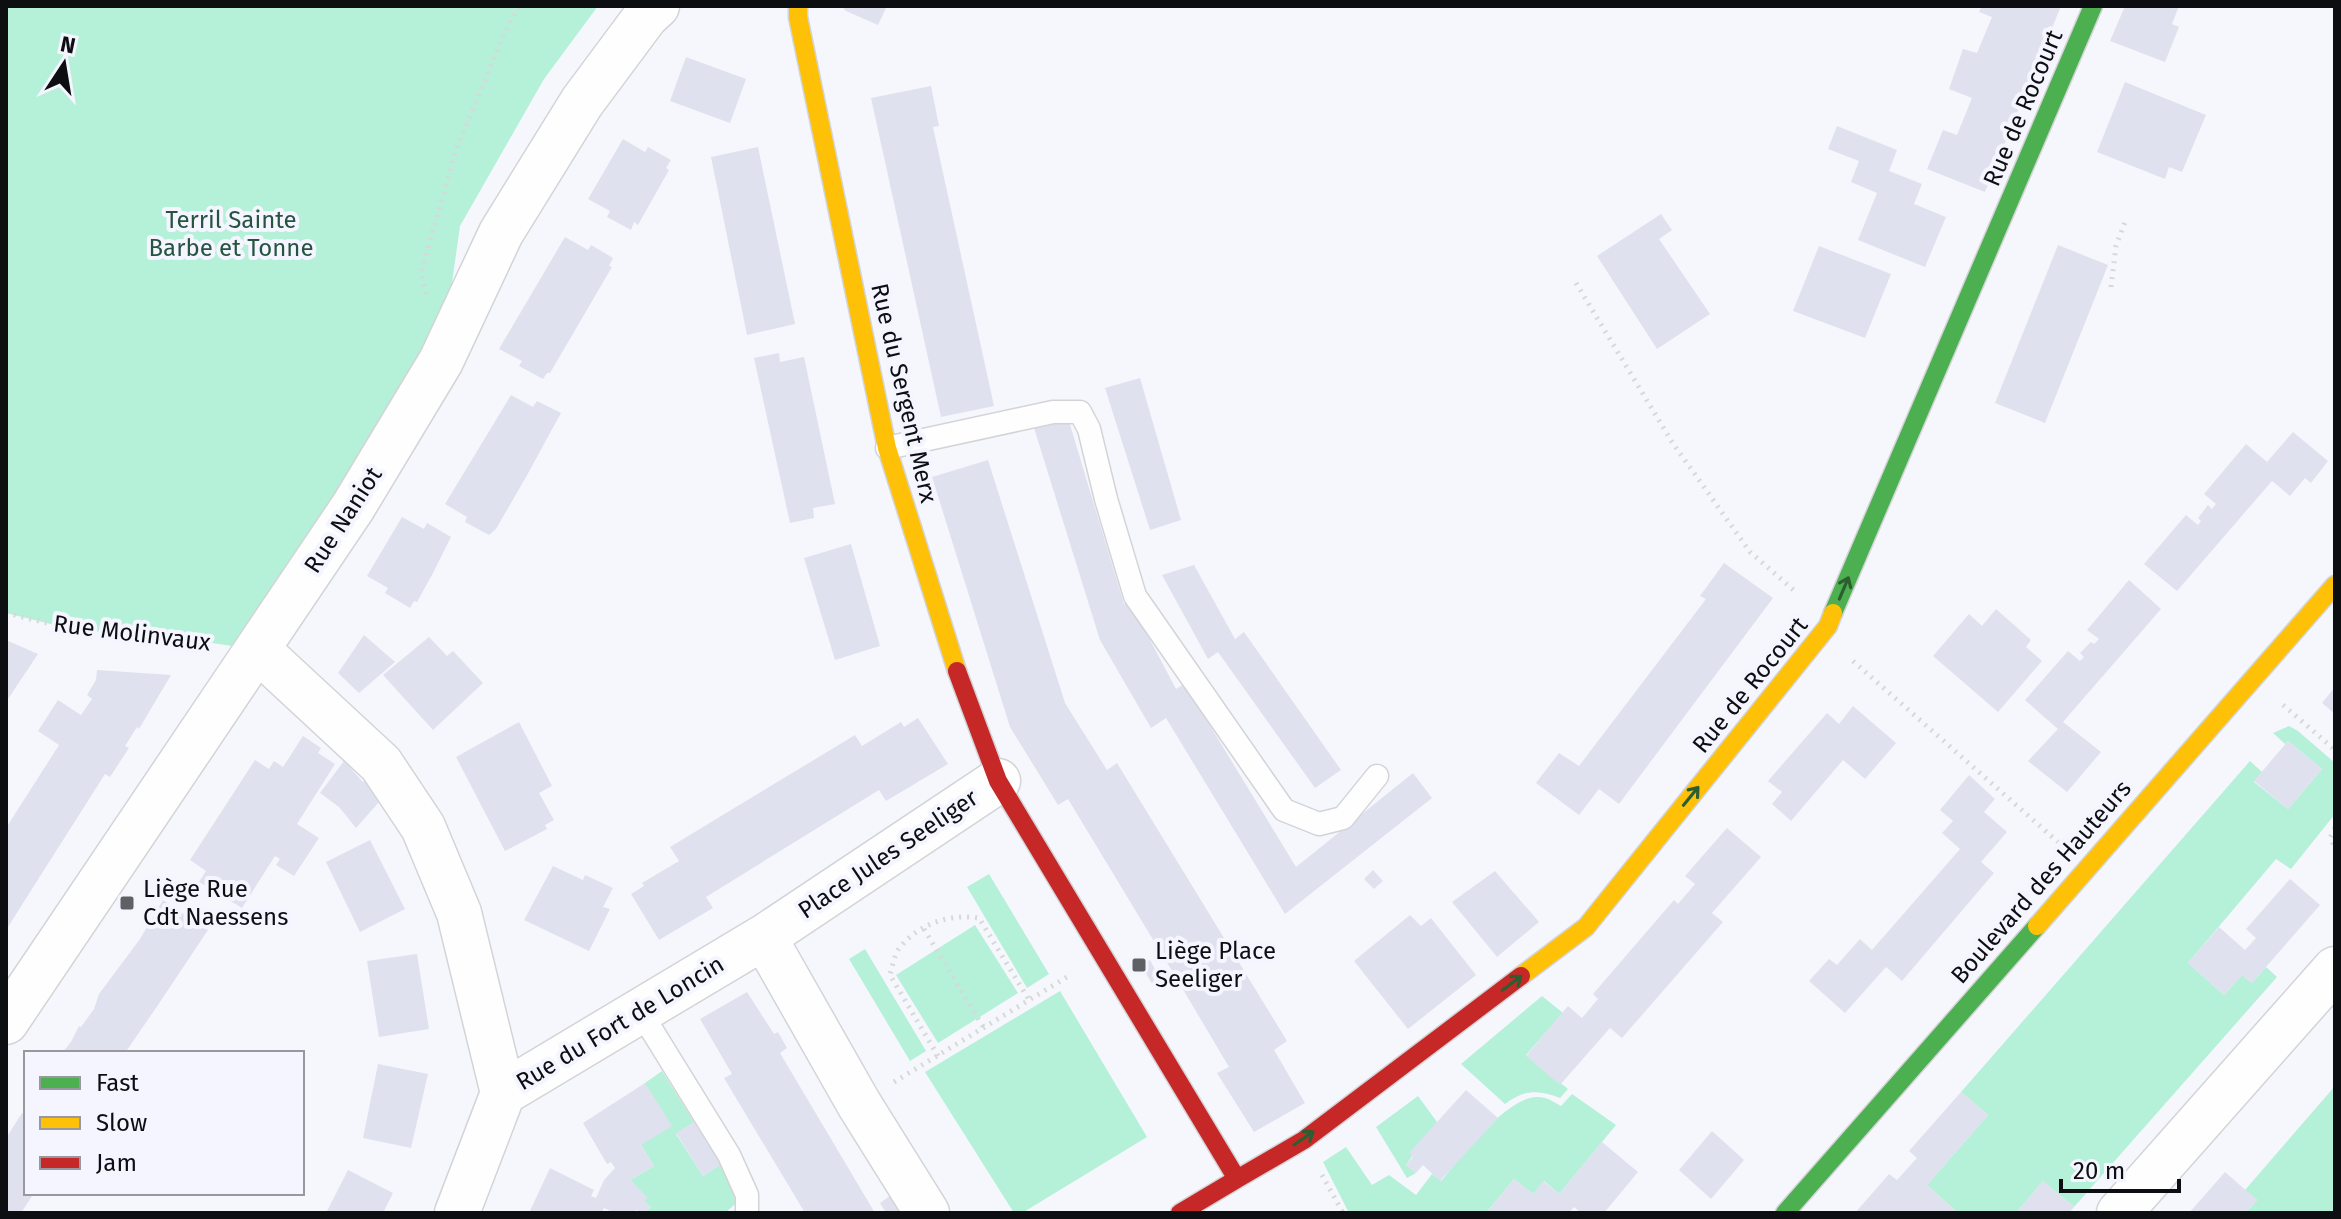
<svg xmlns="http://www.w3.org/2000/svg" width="2341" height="1219" font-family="'Fira Sans',sans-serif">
	<rect width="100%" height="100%" fill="#f6f7fc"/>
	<!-- green -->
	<path fill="#b5f0d8" d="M6,6H598L544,79L460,226L441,361L258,650L180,638L75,630L6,613Z
		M2289,726L2298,731L2335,763V814L2291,869L2276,859L2188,963L2224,995L2242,975L2252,983L2266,967L2277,977L2074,1207L2043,1181L2016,1213H1958L1927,1185L1988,1115L1961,1092L2250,761L2262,772L2254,782L2288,809L2322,769L2288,741L2285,744L2273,733Z
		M989,874L1049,974L1027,988L967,887Z
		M975,925L1018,993L938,1043L896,975Z
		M865,949L926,1051L910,1061L849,959Z
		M1060,991L1147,1137L1022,1213H1014L925,1072Z
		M1542,996L1563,1013L1526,1055L1568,1089L1560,1098C1538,1089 1523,1090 1505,1104L1461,1064Z
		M662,1071L694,1122L676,1134L703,1176L721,1164L741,1199L725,1213H645L651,1207L644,1201L647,1198L630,1180L654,1166L641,1145L645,1083Z
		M2335,1086V1213H2246L2257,1200L2245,1190Z
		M1572,1094L1616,1125L1559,1194L1544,1181L1533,1194L1514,1179L1486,1213H1349L1323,1162L1346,1147L1372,1185L1389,1175L1416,1195L1432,1174L1441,1181C1461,1158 1506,1096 1538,1097C1547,1097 1554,1102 1561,1106Z
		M1418,1096L1437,1122L1406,1165L1416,1173L1407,1178L1376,1127Z"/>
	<!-- building -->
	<path fill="#dfe1ee" d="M841,6H887L878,25L846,11Z
		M1982,6H2061L1985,192L1927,169L1943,130L1957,135L1972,98L1949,89L1963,49L1977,53L1992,17L1979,12Z
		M2125,6H2179L2172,24L2179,27L2165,62L2110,41Z
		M686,57L746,79L730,123L670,101Z
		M2125,82L2206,115L2182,172L2169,167L2165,179L2097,152Z
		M931,86L939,126L933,127L994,406L941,417L871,98Z
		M1837,126L1897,150L1889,171L1922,184L1914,204L1946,217L1925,267L1858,240L1877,193L1851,182L1859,161L1828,149Z
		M623,139L645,152L648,147L671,160L666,168L669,170L638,225L634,222L631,230L607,217L610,211L588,199Z
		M758,147L795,324L747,335L711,157Z
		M1661,214L1672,230L1659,239L1710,314L1657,349L1597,256Z
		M565,237L588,250L591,245L613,258L609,266L612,267L550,373H547L543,379L519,366L522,361L499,349Z
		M2058,245L2108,265L2045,423L1995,403Z
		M1819,246L1891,274L1865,338L1793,311Z
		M779,353L780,362L804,357L835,504L813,508L814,518L790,523L754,358Z
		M1140,378L1181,520L1150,530L1105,388Z
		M511,395L533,407L537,401L561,413L526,477L496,529L489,535L465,522L467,517L445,504Z
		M1068,418L1124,604L1130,602L1176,689L1184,684L1195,701L1296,867L1413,773L1432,798L1285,914L1166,718L1151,728L1100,640L1034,428Z
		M2293,432L2328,461L2311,483L2305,478L2290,496L2272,481L2177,591L2144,564L2186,515L2198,525L2201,521L2198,518L2208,505L2212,509L2216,504L2204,494L2246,444L2267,462Z
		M988,460L1065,703L1107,770L1117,763L1287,1041L1274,1050L1305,1103L1254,1132L1217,1073L1229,1067L1175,976L1068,799L1058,805L1010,727L932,477Z
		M402,517L424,529L427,523L451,537L433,573L417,602L414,601L410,608L385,593L388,588L367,576Z
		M851,544L880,646L835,660L804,558Z
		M1724,563L1773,598L1619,804L1599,789L1579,815L1536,783L1559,753L1579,766L1706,599L1700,596Z
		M1194,565L1235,639L1244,632L1341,770L1315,788L1218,652L1208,659L1162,575Z
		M2129,580L2161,609L2063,722L2101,752L2067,792L2028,761L2058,729L2025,700L2068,651L2080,661L2084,657L2080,653L2091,642L2094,644L2099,639L2087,630Z
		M1996,609L2031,640L2026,647L2042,661L1998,712L1933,656L1969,614L1982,626Z
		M364,635L395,662L359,693L338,673Z
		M429,637L447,656L453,651L483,683L433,730L383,675Z
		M6,640L38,654L6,702Z
		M97,670L171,675L139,729L137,727L125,746L129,748L110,777L105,774L6,930V828L59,745L38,731L58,700L81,715L92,699L87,695L96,680Z
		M2335,687V714L2322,703Z
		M1853,706L1896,743L1865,779L1843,760L1791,821L1772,804L1782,792L1768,781L1827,713L1839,724Z
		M918,718L948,764L886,801L879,790L706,897L713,908L659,940L631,894L644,886L642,883L679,861L670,847L855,735L862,746L901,722L904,727Z
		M519,722L552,786L539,793L554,820L545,825L547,829L505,851L456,757Z
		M303,736L321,748L318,753L335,764L297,824L319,838L294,876L276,865L280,859L275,856L242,908L199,882L206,871L190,860L255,760L269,769L274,761L283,767Z
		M2288,741L2322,769L2288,809L2254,781Z
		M344,761L363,782L365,780L380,801L356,828L339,807L320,793Z
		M1969,775L1995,799L1984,812L2007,832L1981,862L1994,873L1902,981L1886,967L1845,1013L1809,981L1829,959L1837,965L1860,939L1872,950L1960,849L1942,833L1953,821L1940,810Z
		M1727,828L1761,857L1712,913L1723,922L1622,1038L1610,1028L1560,1085L1526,1056L1568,1006L1582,1018L1598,999L1593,994L1674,900L1678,904L1695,884L1685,876Z
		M370,840L405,909L360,932L326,862Z
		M553,866L583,880L585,875L613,888L603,907L610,909L589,951L524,920Z
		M1373,870L1383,881L1374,889L1364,879Z
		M1495,871L1539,922L1497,957L1452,902Z
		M2290,879L2320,905L2252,983L2242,975L2224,995L2188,963L2219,927L2245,950L2256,938L2246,929Z
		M163,900L208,930L160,1002L125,1053H62L71,1042L79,1026L81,1027L94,1009L99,994L140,939Z
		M1410,915L1421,926L1431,918L1476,975L1408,1029L1354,961Z
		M417,954L429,1029L379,1037L367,961Z
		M1150,960L1162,982L1154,987L1141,965Z
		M747,992L774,1034L778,1032L787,1048L780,1053L875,1213H805L724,1078L732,1074L700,1019Z
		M378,1064L428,1074L411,1148L363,1138Z
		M645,1083L672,1126L641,1145L654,1166L630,1180L648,1198L644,1201L651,1207L645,1213L636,1210L634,1213H614L604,1208L602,1213H529L550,1168L594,1190L591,1196L596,1198L604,1180L615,1168L611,1162L607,1164L583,1123Z
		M1466,1090L1498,1118L1440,1181L1423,1165L1416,1173L1406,1165L1413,1157L1409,1153Z
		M1961,1092L1988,1115L1927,1185L1958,1213H1855L1889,1174L1897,1180L1917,1158L1909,1151Z
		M22,1113L26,1115V1193H34L21,1213H6V1138Z
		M694,1122L721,1164L703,1176L676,1133Z
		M1712,1131L1744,1160L1711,1199L1679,1170Z
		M1602,1142L1638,1172L1604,1213H1581L1574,1207L1569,1213H1486L1514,1179L1533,1194L1543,1181L1559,1194Z
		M348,1170L393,1193L383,1213H326Z
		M2225,1172L2257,1200L2246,1213H2189Z
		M2043,1181L2074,1207L2069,1213H2016Z
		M890,1196L902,1213H886L880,1203Z"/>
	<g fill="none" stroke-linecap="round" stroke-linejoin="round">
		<!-- lane casing -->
		<g stroke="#d3d4d8" stroke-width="25">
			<path id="lane" d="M887,448L1053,412H1080L1089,429L1106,499L1135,596L1284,810L1319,824L1343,818L1377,776
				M640,1011L729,1155L747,1195V1213"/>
		</g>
		<!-- street casing -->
		<g stroke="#d3d4d8" stroke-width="47">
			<path id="street" d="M258,650L381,764L423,827L459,913L503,1093
				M764,937L859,1104L927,1213
				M6,1022L353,507L441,361L501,233L582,102L646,16L657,6
				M457,1213L503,1093L764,937L998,781
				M2119,1213L2335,969"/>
		</g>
		<!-- fast casing -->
		<g stroke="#d3d4d8" stroke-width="21">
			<path id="fast" d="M1833,613L2093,6
				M1785,1213L2037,926"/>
		</g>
		<!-- slow casing -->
		<g stroke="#d3d4d8" stroke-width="21">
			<path id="slow" d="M798,6V17L887,448L957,671
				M2037,926L2335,585
				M1521,976L1586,927L1828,626L1833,613"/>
		</g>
		<!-- jam casing -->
		<g stroke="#d3d4d8" stroke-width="21">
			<path id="jam" d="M957,671L998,781L1237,1179L1180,1213
				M1237,1179L1304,1140L1521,976"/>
		</g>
		<!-- path -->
		<path stroke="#d7d8d8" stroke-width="5" stroke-dasharray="2 6" stroke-linecap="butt" d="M1576,283L1672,442L1750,552L1797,593
			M2111,287L2116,246L2125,222
			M426,294L421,273L457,147L504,34L519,6
			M6,613L75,630L210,642
			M1853,661L2058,842
			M2283,705L2335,750
			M2335,828L2330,838L2335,847
			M924,929L984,1028
			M938,1056L890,975C892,967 894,957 898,950C916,925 949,913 979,918L1029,1000
			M894,1082L1067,977
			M1322,1175L1343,1213"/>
		<!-- lane -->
		<use href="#lane" stroke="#fefeff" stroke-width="22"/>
		<!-- street -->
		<use href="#street" stroke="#fefeff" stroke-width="44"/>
		<!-- fast -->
		<use href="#fast" stroke="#4caf50" stroke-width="18"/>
		<!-- slow -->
		<use href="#slow" stroke="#ffc107" stroke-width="18"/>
		<!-- jam -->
		<use href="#jam" stroke="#c62828" stroke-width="18"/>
	</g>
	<!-- one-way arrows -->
	<defs><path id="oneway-shaft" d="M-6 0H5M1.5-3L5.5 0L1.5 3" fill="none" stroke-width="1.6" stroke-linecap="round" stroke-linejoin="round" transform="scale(2)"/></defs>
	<g stroke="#2c5e30">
		<use href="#oneway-shaft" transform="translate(1844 588) rotate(-67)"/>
		<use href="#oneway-shaft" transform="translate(1691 796) rotate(-51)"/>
		<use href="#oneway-shaft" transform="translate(1512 983) rotate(-37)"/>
		<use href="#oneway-shaft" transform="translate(1304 1138) rotate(-34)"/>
	</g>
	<!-- markers -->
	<g fill="#5f6063" stroke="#f4f5fe" stroke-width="3">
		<rect x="119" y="895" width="16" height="16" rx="4"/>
		<rect x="1131" y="957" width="16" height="16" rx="4"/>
	</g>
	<g text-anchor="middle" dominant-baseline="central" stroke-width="8" stroke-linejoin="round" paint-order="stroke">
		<!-- street labels -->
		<g font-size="24" fill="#0d0e11" stroke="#f4f5fe">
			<text transform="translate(2023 108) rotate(-67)">Rue de Rocourt</text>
			<text transform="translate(904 393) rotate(77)">Rue du Sergent Merx</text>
			<text transform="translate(343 520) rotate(-57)">Rue Naniot</text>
			<text transform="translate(132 633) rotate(7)">Rue Molinvaux</text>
			<text transform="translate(1750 685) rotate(-51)">Rue de Rocourt</text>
			<text transform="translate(888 854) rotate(-34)">Place Jules Seeliger</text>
			<text transform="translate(2041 882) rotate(-49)">Boulevard des Hauteurs</text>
			<text transform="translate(620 1023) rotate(-31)">Rue du Fort de Loncin</text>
		</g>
		<!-- park labels -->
		<g font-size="24" fill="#265440" stroke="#f4f5fe">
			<text x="231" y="220">Terril Sainte<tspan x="231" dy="28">Barbe et Tonne</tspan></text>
		</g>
		<!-- poi labels -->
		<g font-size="24" fill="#0d0e11" stroke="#f4f5fe" text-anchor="start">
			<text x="143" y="889">Liège Rue<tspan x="143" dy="28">Cdt Naessens</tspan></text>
			<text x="1155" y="951">Liège Place<tspan x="1155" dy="28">Seeliger</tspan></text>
		</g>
	</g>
	<!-- border -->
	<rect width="2341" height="1219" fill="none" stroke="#0d0e11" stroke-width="16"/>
	<!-- legend -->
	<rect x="24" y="1051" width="280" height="144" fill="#f4f5fe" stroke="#98999f" stroke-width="2"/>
	<rect x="40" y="1077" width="40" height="12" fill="#4caf50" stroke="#98999f" stroke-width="2"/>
	<text x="96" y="1091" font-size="24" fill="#0d0e11">Fast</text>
	<rect x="40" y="1117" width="40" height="12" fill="#ffc107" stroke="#98999f" stroke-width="2"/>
	<text x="96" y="1131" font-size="24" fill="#0d0e11">Slow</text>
	<rect x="40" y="1157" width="40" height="12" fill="#c62828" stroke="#98999f" stroke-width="2"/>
	<text x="96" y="1171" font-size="24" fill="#0d0e11">Jam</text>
	<!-- north arrow -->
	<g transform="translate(64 64) rotate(12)" stroke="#f4f5fe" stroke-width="6" paint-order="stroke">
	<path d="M0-6L14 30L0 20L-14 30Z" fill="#0d0e11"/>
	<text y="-12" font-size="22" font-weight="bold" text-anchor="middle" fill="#0d0e11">N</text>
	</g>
	<!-- scale -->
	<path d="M2061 1179v12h118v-12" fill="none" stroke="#0d0e11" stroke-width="4"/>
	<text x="2073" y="1179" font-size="24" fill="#0d0e11" stroke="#f4f5fe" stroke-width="6" paint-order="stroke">20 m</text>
</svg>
